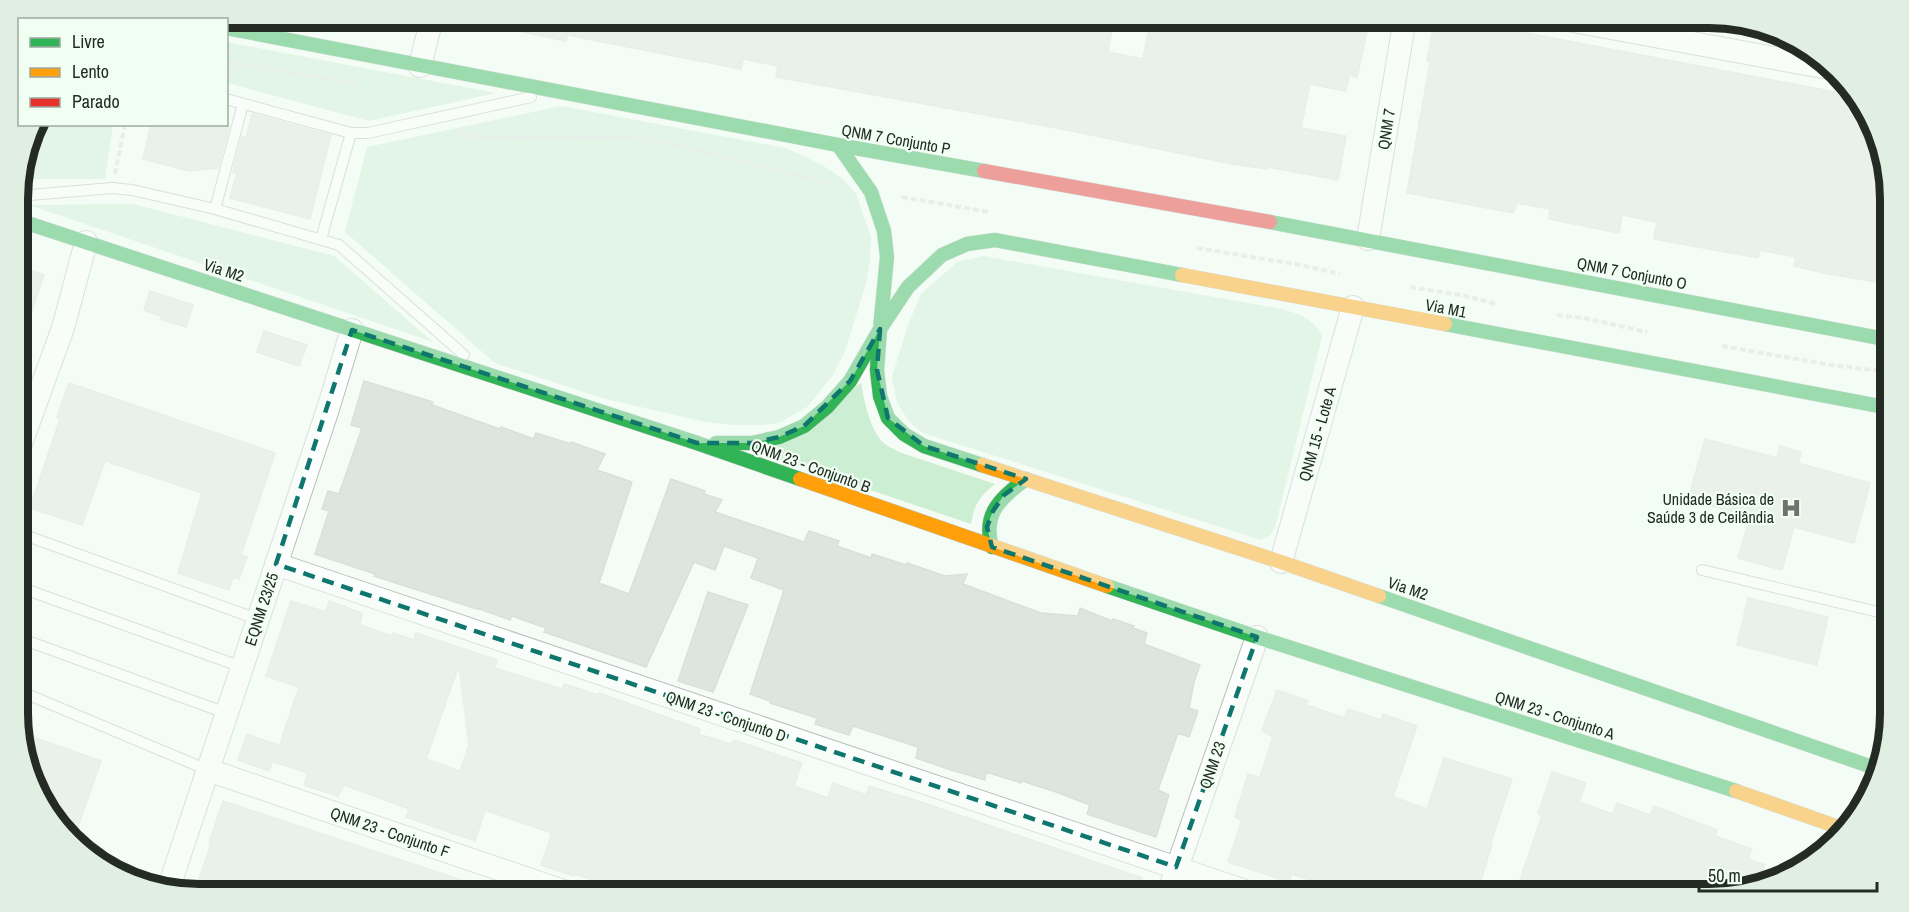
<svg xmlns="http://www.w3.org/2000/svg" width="1909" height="912" font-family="'Archivo Narrow',sans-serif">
	<rect width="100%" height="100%" fill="#f4fcf5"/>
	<!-- green -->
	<path fill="#cceed2" d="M226,42L496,93L369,121L227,83Z
		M561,106L786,148L822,165L844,180L856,194L871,237L870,260L866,284L845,351L833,375L807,407L779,423L762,425H734L705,422L602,398L495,363L345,232L367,147Z
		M35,125H113L105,179H21Z
		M133,204L334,256L433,342L29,205Z
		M983,256L1282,309C1300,314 1313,319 1322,336L1275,528L1269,536L1261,540L923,433L912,425L897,403L892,377L908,325L921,294L957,262Z
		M861,383C864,400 869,424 879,438C884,445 892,448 899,452L995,484C980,496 974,504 971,524L764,454Z"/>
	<!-- building -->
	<path fill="#dde5de" stroke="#d8e0da" stroke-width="1.5" fill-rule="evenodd" d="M499,18H782V20L821,28L823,18H1114L1108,52L1143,59L1151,18H1370L1357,77L1349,75L1346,91L1310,84L1301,128L1346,136L1338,180L1268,167V169L1232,164L1057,128L776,77L778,66L743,59L741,69L567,35L566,41L499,27Z
		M1435,18L1511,31V30L1856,96L1889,176L1890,284L1828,274L1794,266L1796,257L1760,250L1758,258L1654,239L1657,222L1622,215L1619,233L1549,219L1550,209L1517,203L1513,213L1407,193L1430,62L1427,61Z
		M252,114L331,135L310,219L230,198L237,173L233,172L242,136L246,138Z
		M151,124H226L229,127L218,168L189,171L143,159Z
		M19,267L44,275L22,339H19Z
		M150,291L193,305L186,327L160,319L161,316L144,310Z
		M264,331L307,345L299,366L257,352Z
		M364,381L433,402L432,405L500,429L501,427L534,439L536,433L571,444V442L605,454L597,470L632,482L599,583L629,594L671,479L705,491L704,494L722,500L715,512L804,542L809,531L839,541L837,546L871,558L872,554L906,565L907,563L945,576L967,574L963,584L1041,613L1078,616L1080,608L1112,621L1113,619L1134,626L1133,628L1147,633L1144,644L1200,665L1194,682L1189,708L1198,711L1189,737L1178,733L1158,790L1169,795L1156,837L1087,814L1090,805L1056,792L1022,781L1021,783L986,772L985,780L951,770L916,758L918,747L853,726L849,735L815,724L817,718L770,703V701L750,694L784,590L751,578L758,558L724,546L715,570L694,562L646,667L544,632L546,628L512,616L510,620L477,608V609L374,576L375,574L315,554L329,511L322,509L328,491L339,494L362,428L351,425Z
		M69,383L275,453L241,555L247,557L239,579L233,577L229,590L178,573L202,493L105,461L82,525L30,508L60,419L57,417Z
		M1705,439L1777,458L1780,446L1801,452L1798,463L1870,483L1854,543L1794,527L1782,570L1738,558L1750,516L1688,500Z
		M708,592L748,605L713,692L678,681Z
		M1748,598L1828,617L1817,665L1737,645Z
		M291,601L326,612L329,601L362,613L360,625L392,636L393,633L414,640L416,633L497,660L495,668L562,689L564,684L598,695L599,693L700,729L698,734L731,744L734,740L802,763L794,786L828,798L833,783L866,795L869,786L904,797V796L1142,878L1137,894H632L575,874L574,876L541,865L552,833L485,810L475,841L406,817L409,809L344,785L338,796L304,785L308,773L274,762L299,687L266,676ZM459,665L469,745L460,771L426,759Z
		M1277,690L1308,701L1307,705L1344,718L1348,709L1381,720L1383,714L1417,726L1393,797L1427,809L1444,758L1512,779L1491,842L1492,843L1477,894H1354L1292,874L1289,882L1228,862L1242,820L1236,818V816H1235L1248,774L1260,777L1273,737L1262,731Z
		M247,734L278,745L269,771L238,760Z
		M30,736L101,761L74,838L55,823L25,750Z
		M1552,772L1586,783L1579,802L1613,814L1617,803L1650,815L1654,806L1717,830L1715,836L1752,849L1748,859L1765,865L1759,881L1721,894H1551L1519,883L1542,815L1538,814Z
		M223,801L491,890L490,894H224L197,885L211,844L209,843Z"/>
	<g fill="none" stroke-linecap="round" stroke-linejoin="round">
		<!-- lane casing -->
		<g stroke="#b9c0ba" stroke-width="12">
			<path id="lane" d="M226,99L351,133H368L531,97
				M18,196L112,188L132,190L215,209L339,245L464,355
				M215,209L243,104
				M321,239L351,133
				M19,533L257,619
				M1702,570L1891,615
				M19,587L242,667
				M19,608L24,588
				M19,638L226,713
				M19,689L24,693L208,770"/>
		</g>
		<!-- street casing -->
		<g stroke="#b9c0ba" stroke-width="24">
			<path id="street" d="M1557,18L1828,68
				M420,66L432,18
				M1368,239L1405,18
				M19,449L63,328L86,242
				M1281,562L1353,307
				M276,564L1254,894
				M208,770L572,894
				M169,887L327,412L352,330
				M1168,894L1257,637"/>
		</g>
		<!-- fast casing -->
		<g stroke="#b9c0ba" stroke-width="15">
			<path id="fast" d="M226,28L838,145L984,171
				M18,220L697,443L800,479
				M1270,222L1890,340
				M1445,324L1890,408
				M716,443H752L779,437L804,426L827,407L850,381L880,329L887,257L884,231L871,192L838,145
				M982,465L924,446L904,434L888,418L880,396L877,370L880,329L908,287L942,255L967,244L995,240L1182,275
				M992,547C982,514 1001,497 1026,479
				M1107,586L1257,637L1736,791
				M1379,596L1878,769"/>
		</g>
		<!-- slow casing -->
		<g stroke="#b9c0ba" stroke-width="15">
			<path id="slow" d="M1182,275L1445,324
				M982,465L1281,562L1379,596
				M800,479L1107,586
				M1736,791L1841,828"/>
		</g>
		<!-- jam casing -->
		<g stroke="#b9c0ba" stroke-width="15">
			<path id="jam" d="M984,171L1270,222"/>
		</g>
		<!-- path -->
		<path stroke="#dbdedc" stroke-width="4" stroke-dasharray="6 3" stroke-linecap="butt" d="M226,61L257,68L356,83
			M459,132L478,137H637
			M644,138L832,184
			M115,174L125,124
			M902,197L989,212
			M1197,248L1301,265L1340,274
			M1410,287L1466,296L1496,304
			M1557,315L1583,318L1647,332
			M1722,346L1831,365L1890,372"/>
		<!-- lane -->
		<use href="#lane" stroke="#fdfffe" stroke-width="10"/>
		<!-- street -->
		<use href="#street" stroke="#fdfffe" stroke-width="22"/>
		<!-- fast -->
		<use href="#fast" stroke="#30b455" stroke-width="14"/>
		<!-- slow -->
		<use href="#slow" stroke="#ff9f0a" stroke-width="14"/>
		<!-- jam -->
		<use href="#jam" stroke="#e5322d" stroke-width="14"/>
	</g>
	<!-- marked area -->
	<path d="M0 0H1909V912H0ZM880,329L877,370L888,418L924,446L1026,479L1004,495L993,511L987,527L992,547L1257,637L1176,867L276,564L352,330L697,443H752L779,437L804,426L850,381Z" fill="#f4fcf5" fill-opacity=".55" fill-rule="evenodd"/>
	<path fill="none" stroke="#0f766e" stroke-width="4.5" stroke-dasharray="12 8" stroke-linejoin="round" d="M880,329L877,370L888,418L924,446L1026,479L1004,495L993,511L987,527L992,547L1257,637L1176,867L276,564L352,330L697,443H752L779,437L804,426L850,381Z"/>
	<!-- icons -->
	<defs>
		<g id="hospital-bare" transform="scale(1.62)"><path d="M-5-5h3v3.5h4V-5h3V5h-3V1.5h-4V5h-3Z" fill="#6c746d" stroke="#f1fff3" stroke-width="2.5" paint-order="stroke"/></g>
	</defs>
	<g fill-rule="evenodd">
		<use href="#hospital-bare" x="1791" y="508"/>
	</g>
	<g text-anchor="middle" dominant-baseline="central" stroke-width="4.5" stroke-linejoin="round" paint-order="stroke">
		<!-- street labels -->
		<g font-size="16" fill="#232b24" stroke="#f1fff3">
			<text transform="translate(1386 129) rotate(-81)">QNM 7</text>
			<text transform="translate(896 139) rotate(10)">QNM 7 Conjunto P</text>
			<text transform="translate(224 270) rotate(18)">Via M2</text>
			<text transform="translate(1632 273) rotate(11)">QNM 7 Conjunto O</text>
			<text transform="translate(1446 308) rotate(11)">Via M1</text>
			<text transform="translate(1317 434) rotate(-74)">QNM 15 - Lote A</text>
			<text transform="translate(811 466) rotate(20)">QNM 23 - Conjunto B</text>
			<text transform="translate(1408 588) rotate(19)">Via M2</text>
			<text transform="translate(261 609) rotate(-72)">EQNM 23/25</text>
			<text transform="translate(1555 715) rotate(18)">QNM 23 - Conjunto A</text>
			<text transform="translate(726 716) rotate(19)">QNM 23 - Conjunto D</text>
			<text transform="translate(1212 765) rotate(-71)">QNM 23</text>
			<text transform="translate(390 832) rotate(19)">QNM 23 - Conjunto F</text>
		</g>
		<!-- poi labels -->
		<g font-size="16" fill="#232b24" stroke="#f1fff3" text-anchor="end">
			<text x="1774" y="499">Unidade Básica de<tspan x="1774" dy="18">Saúde 3 de Ceilândia</tspan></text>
		</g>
	</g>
	<!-- crop -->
	<path d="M0 0H1909V912H0ZM199 28H1709A171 171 0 0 1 1880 199V713A171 171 0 0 1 1709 884H199A171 171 0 0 1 28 713V199A171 171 0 0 1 199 28Z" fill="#e1eee2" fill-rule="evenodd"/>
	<path fill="none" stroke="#232b24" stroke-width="8" d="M199 28H1709A171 171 0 0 1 1880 199V713A171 171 0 0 1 1709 884H199A171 171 0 0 1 28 713V199A171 171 0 0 1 199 28Z"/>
	<!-- legend -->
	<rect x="18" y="18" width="210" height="108" fill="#f1fff3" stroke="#9faaa0" stroke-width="1.5"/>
	<rect x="30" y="38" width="30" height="9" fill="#30b455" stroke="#9faaa0" stroke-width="1.5"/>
	<text x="72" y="48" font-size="18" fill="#232b24">Livre</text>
	<rect x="30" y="68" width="30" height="9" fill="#ff9f0a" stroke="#9faaa0" stroke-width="1.5"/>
	<text x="72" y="78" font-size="18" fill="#232b24">Lento</text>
	<rect x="30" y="98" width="30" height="9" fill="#e5322d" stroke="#9faaa0" stroke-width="1.5"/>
	<text x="72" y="108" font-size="18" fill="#232b24">Parado</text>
	<!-- scale -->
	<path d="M1699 882v9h178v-9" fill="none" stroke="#232b24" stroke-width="3"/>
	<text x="1708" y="882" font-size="18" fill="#232b24" stroke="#f1fff3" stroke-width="4.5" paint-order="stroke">50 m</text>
</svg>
